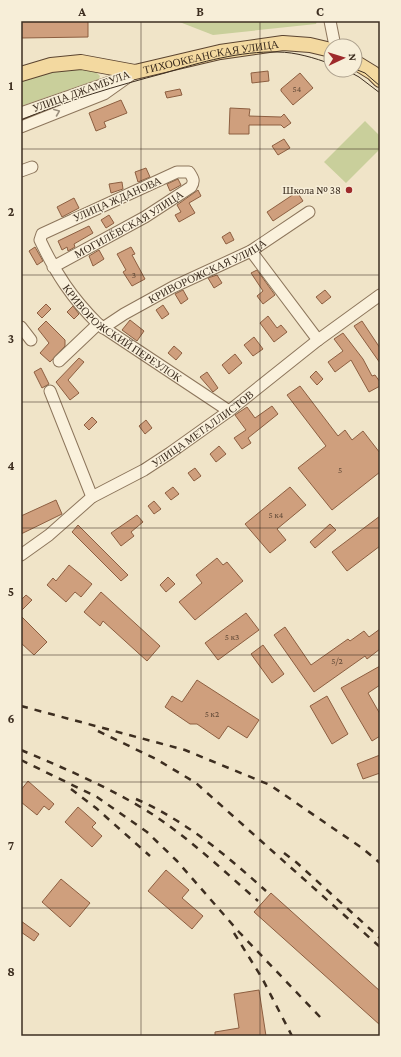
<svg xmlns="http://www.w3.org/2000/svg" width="401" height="1057" font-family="'Crimson Pro',serif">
	<rect width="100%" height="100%" fill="#f0e4c8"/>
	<!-- green -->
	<path fill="#c9cf9b" d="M177,21H317L316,24L213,35Z
		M72,67L96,72L100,76L99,79L21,106V78Z
		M365,121L380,136V149L346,183L324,162Z"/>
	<!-- building -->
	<path fill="#cf9f7d" stroke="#8d5f41" d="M21,21H88V37L21,38Z
		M268,71L269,81L252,83L251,73Z
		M300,73L313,88L293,105L281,91V89Z
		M180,89L182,95L167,98L165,92Z
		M121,100L127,113L104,122L106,127L96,131L89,113Z
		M230,108L250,109L249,116L281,117L284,114L291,123L284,128L281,125H249V134H229Z
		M284,139L290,148L278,155L272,146Z
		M146,168L150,177L138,182L135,172Z
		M178,179L181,185L170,191L167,184Z
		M122,182L123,189L111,193L109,184Z
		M198,190L201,196L189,203L195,213L179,222L175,215L181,212L177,205Z
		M297,192L303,201L273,221L267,212Z
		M74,198L79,208L62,217L57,207Z
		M109,215L114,223L106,228L101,220Z
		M89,226L93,233L74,244L75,247L68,251L67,247L62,250L58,241Z
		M230,232L234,240L226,244L222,237Z
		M35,247L43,261L37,265L29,251Z
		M131,247L135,254L132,255L145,279L132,286L123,272L126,270L117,254Z
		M99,250L104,259L93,266L89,256Z
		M257,270L275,295L263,304L257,296L263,291L251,273Z
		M217,275L222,283L214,288L208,278Z
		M183,290L188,299L181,304L175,294Z
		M325,290L331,297L322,304L316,297Z
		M46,304L51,309L42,318L37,313Z
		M163,305L169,314L162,319L156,310Z
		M73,306L79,314L74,319L67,312Z
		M268,316L277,328L281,325L287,332L274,342L260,323Z
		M130,320L144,331L137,341L122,330Z
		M46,321L65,340V346L50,362L40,353L49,343L38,329Z
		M362,321L380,348V363L354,326Z
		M343,333L363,359L372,376L375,375L380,382V386L369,392L351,360L335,372L328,362L343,351L334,339Z
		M254,337L263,349L253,356L244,345Z
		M174,346L182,353L176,360L168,353Z
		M235,354L242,363L229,374L222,365Z
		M79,358L84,362L68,380L79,393L70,400L56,382Z
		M41,368L49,384L42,388L34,372Z
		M316,371L323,379L317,385L310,377Z
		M207,372L218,388L213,392L200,377Z
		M300,386L338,436L345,430L352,440L363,431L380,453V472L332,510L298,468L326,446L287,395Z
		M272,406L278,414L248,438L251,443L242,449L234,438L246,430L235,415L247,407L255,418Z
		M92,417L97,422L89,430L84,425Z
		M146,420L152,428L145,434L139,426Z
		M219,446L226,454L216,462L210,454Z
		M195,468L201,476L194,481L188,473Z
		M173,487L179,494L171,500L165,493Z
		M290,487L306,505L277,529L286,540L270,553L245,524Z
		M56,500L62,514L21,534V516Z
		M154,501L161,509L154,514L148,506Z
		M137,515L143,522L131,532L134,536L121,546L111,533Z
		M380,516V546L347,571L332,552Z
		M330,524L336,530L315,548L310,542Z
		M78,525L128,575L121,581L72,532Z
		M217,558L223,565L227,562L243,581L195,620L179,602L202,583L196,575Z
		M69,565L92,584L81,597L75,592L66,602L47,585L53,578L56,581Z
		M168,577L175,584L166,592L160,585Z
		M101,592L160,646L147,661L103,621L100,626L84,612Z
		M26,595L32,600L21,611V600Z
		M246,613L259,630L218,660L205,643Z
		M21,616L47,642L34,655L21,643Z
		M285,627L311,665L348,639L350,641L364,631L369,637L380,629V649L367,659L365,656L314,692L274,635Z
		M263,645L284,674L272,683L251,654Z
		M380,666V685L368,693L380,714V736L372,741L341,688Z
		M197,680L259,720L247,738L228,726L219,739L197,724H190L165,707L172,696L182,702Z
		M327,696L348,734L332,744L310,706Z
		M380,755V773L363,779L357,764Z
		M28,781L54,804L49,810L44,806L37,815L21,802V790Z
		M78,807L96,823L92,827L102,836L92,847L65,822Z
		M166,870L189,890L182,898L203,916L192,929L148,891Z
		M61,879L90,903L70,927L42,902Z
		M271,893L380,991V1025L254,912Z
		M21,921L39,934L34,941L21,932Z
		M259,990L266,1036H215V1032L239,1028L234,994Z"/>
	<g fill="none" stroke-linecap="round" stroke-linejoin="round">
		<!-- minor casing -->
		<g stroke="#8d765c" stroke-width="13">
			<g id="minor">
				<path d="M330,21L335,46"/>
				<path d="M21,113L116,80"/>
				<path d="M21,127L104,94L135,72"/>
				<path d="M21,171L32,167"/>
				<path d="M251,251L318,340"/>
				<path id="s1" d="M53,267L145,217L191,187C195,181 193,178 189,172H177L42,234L40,240C56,274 72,298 98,324L229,411"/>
				<path d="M21,327L31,340"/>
				<path id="s2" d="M103,328L124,314L173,287L251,251L309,212"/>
				<path d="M59,361L98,324"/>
				<path d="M50,391L92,497"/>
				<path id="s3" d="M21,555L49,535L92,497L144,470L170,453L229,411L318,340L380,295"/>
			</g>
		</g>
		<!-- major casing -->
		<g stroke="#5b4430" stroke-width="16">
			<g id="major">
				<path d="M355,62L373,73L380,80"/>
				<path id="s4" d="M21,74L51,65L81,62L135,72L220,52L283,43L310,45L331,50"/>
			</g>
		</g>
		<!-- minor -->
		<use href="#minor" stroke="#faf1dc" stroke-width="11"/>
		<!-- major -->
		<use href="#major" stroke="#f3d9a0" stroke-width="14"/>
		<!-- tram -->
		<path stroke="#3d2e20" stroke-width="1" d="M355,69L365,73L380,86
			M346,70L359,77L380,93
			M21,120C68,100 116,86 165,73C201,62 240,51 278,52C295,52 315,58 331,64"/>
		<!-- rail -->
		<path stroke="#3d2e20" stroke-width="2.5" stroke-dasharray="7 7" stroke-linecap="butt" d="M21,706L185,750L270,785L362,848L380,863
			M98,731L156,759L196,783L380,947
			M21,750C66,769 111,788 152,814C190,839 224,871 258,901
			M21,760L97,797L147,832L177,861L239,932L321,1018
			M71,789L96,808L150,856
			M136,799C186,821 226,855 266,891
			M284,853L296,862L380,938
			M234,933L262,978L292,1036"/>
	</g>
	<!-- one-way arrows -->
	<defs><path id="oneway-chevron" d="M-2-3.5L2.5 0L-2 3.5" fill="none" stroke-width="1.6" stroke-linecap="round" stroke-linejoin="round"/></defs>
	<use stroke="#9c907e" href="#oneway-chevron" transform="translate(57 112) rotate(-22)"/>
	<!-- grid -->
	<path fill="none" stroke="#3d2e20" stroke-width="1" stroke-opacity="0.55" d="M141,21V1036M260,21V1036M21,149H380M21,275H380M21,402H380M21,528H380M21,655H380M21,782H380M21,908H380"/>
	<!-- markers -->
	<circle fill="#9e2a2b" stroke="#f7eed8" stroke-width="1.5" cx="349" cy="190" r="4"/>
	<g text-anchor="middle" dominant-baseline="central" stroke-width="3" stroke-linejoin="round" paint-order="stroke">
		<!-- number labels -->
		<g font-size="9" fill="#624a37">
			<text x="297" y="89">54</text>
			<text x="134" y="275">3</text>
			<text x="340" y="470">5</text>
			<text x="276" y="515">5 к4</text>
			<text x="232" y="637">5 к3</text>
			<text x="337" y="661">5/2</text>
			<text x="212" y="714">5 к2</text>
		</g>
		<!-- street labels -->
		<g font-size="11" fill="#3d2e20" stroke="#f7eed8">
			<text stroke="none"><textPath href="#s4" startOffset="194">ТИХООКЕАНСКАЯ УЛИЦА</textPath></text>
			<text transform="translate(81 91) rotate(-20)">УЛИЦА ДЖАМБУЛА</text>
			<text transform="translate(117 199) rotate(-24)">УЛИЦА ЖДАНОВА</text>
			<text stroke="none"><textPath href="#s1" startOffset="87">МОГИЛЁВСКАЯ УЛИЦА</textPath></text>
			<text stroke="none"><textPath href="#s2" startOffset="119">КРИВОРОЖСКАЯ УЛИЦА</textPath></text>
			<text stroke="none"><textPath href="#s1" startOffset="470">КРИВОРОЖСКИЙ ПЕРЕУЛОК</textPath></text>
			<text stroke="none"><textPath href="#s3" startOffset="222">УЛИЦА МЕТАЛЛИСТОВ</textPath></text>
		</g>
		<!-- poi labels -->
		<g font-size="11" fill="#3d2e20" stroke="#f7eed8" text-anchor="end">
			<text x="341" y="190">Школа № 38</text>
		</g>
	</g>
	<!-- border -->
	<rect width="401" height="1057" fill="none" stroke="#f7eed8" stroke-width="44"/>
	<!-- north arrow -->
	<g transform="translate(343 58) rotate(86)"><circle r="19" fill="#f7eed8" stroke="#ada18e"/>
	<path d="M0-3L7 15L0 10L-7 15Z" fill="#9e2a2b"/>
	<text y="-6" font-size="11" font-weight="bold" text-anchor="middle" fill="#3d2e20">N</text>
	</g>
	<rect x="22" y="22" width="357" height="1013" fill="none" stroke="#3d2e20" stroke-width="1.5"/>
	<g font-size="13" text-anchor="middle" font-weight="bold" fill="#3d2e20">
		<text x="82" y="16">A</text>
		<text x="200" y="16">B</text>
		<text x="320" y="16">C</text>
		<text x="11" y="90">1</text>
		<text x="11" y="216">2</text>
		<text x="11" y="343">3</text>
		<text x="11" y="470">4</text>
		<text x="11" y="596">5</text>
		<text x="11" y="723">6</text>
		<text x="11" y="850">7</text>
		<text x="11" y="976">8</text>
	</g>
</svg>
